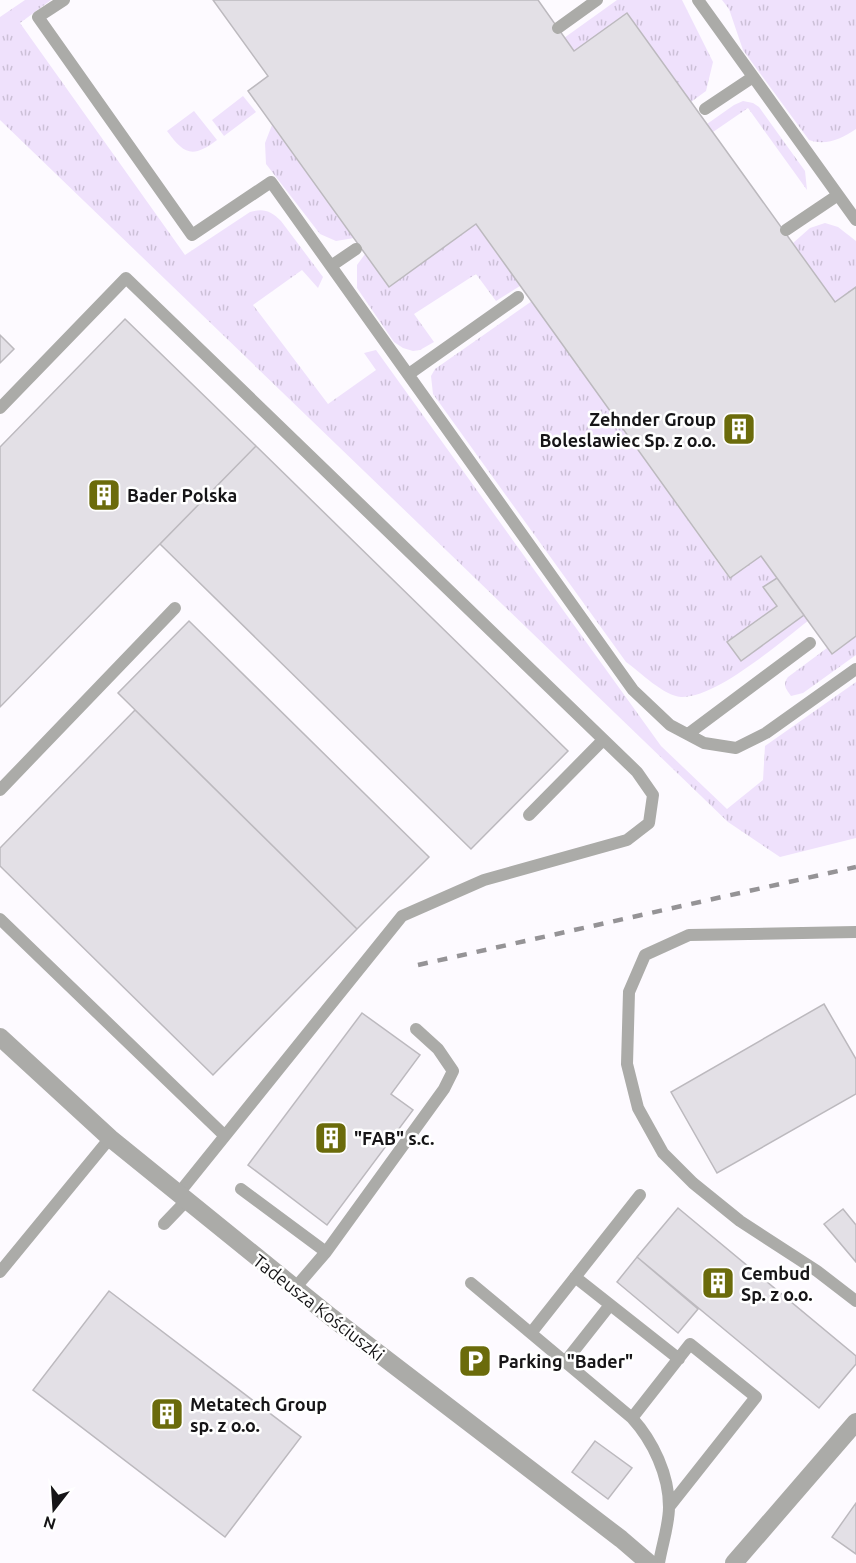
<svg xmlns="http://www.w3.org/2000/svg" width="856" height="1563" font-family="Ubuntu,sans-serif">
	<defs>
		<pattern id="grass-tufts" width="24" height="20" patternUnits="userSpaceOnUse" patternTransform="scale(1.5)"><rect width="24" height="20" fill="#efe1fc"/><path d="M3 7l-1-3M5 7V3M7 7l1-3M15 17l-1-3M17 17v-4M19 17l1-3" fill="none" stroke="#ccc0d7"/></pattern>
	</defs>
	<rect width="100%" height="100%" fill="#fdfaff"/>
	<!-- grass -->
	<path fill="url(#grass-tufts)" d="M25,0H51L20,23L185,255L250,212C264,208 271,211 281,221L323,277L318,288L302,270L253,305L328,404L376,370L364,353L376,350L661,746L727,809L763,780L765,746L856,682V838L780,857L728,822L0,120V17Z
		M617,0H682L713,62L706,91L691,102L627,13L574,51L564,38Z
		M722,0H856V129C841,139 826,146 809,140L743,50L729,9Z
		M243,96L256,112L224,136L212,120Z
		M743,101L753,103L759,107L805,171L807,190L748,108L713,132L707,124L734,105Z
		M194,111L217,140C192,159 184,154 167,131Z
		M272,125L354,238L336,241L320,234L266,164L265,143Z
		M825,223L838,227L856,241V287L835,302L793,243L810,228Z
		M476,224L520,286L496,301L476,274L414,314L434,342L420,350L413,351L403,348L394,342L357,288V265L365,254L389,287Z
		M532,301L729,578L761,556L777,578L763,588L777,606L727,642L741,661L804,615L808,621C780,642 717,698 681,697C664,696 640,672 626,662L433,394L431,376L435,369Z
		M856,636V655L803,693L791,696C786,689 782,685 788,677L827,648L832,654Z"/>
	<!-- building -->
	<path fill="#e3e0e6" stroke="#bcb9be" stroke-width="1.5" d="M213,0H538L574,51L627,13L835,302L856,287V636L832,654L761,556L730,578L476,224L389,287L248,91L268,76Z
		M125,319L256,446L0,707V447Z
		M0,335L14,349L0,363Z
		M256,446L568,751L471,849L160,544Z
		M777,578L804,615L741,661L727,642L777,606L763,587Z
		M189,621L429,857L357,929L118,693Z
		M135,710L357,929L213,1075L0,866V848Z
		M824,1004L856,1059V1094L717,1173L671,1092Z
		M362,1013L420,1055L391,1094L413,1110L327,1225L248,1165Z
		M678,1208L856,1356V1364L819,1408L637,1257Z
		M843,1209L856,1225V1262L824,1224Z
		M637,1257L698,1309L678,1333L617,1282Z
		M109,1291L301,1437L225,1537L33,1390Z
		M595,1441L632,1468L608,1499L572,1472Z
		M856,1503V1554L832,1537Z"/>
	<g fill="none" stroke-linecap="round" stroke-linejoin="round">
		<!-- lane -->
		<path stroke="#ababa8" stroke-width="12" d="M64,0L38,17L192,235L271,182L633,690L670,725L704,743L736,748L766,733L856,669
			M698,0L856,220
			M558,28L597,0
			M705,109L753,77
			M786,230L838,195
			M331,266L356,249
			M409,374L518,297
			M0,408L126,278L637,772L653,795L649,823L627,840L484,880L402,916L179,1193
			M688,734L810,643
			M0,790L175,608
			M529,815L603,740
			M0,919L225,1136
			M856,932L689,935L645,955L629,992L627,1064L638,1108L663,1153L693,1183L740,1221L817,1271L856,1301
			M241,1189L326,1252
			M164,1224L187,1200
			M0,1272L110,1138
			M575,1277L679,1359
			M471,1283L632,1418C653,1441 669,1475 669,1507C669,1525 662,1545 659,1563
			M295,1288L326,1252L444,1089L453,1071L438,1049L416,1029
			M531,1333L640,1195
			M565,1362L610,1305
			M632,1418L690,1344L756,1397L669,1507"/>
		<!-- street -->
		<path stroke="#ababa8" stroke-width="18" d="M0,1037L110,1138L331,1317L621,1539L649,1563
			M734,1563L856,1422"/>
		<!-- rail -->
		<path stroke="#959396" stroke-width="4.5" stroke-dasharray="10 10" stroke-linecap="butt" d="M418,965L856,867"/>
	</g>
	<!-- icons -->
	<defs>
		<g id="building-square" transform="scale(1.725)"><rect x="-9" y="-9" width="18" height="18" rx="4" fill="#6b6b0b" stroke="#fff"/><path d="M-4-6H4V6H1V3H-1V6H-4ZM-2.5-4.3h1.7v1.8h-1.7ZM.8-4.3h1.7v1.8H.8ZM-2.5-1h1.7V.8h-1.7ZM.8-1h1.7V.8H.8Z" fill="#fff"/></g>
		<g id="parking-square" transform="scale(1.725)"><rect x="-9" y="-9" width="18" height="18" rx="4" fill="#6b6b0b" stroke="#fff"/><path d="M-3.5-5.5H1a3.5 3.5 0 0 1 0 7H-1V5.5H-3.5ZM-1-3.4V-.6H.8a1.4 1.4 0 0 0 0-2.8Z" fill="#fff"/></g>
	</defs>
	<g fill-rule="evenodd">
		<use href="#building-square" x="739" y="429"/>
		<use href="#building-square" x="104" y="495"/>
		<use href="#building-square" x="331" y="1138"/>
		<use href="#building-square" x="718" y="1283"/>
		<use href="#parking-square" x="475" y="1361"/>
		<use href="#building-square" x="167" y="1414"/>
	</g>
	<g text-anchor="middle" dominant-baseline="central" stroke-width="5" stroke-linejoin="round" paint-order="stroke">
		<!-- poi labels -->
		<g font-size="18" font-weight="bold" fill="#161517" stroke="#fff" text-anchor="start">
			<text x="716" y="419" text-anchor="end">Zehnder Group<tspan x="716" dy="21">Boleslawiec Sp. z o.o.</tspan></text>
			<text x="127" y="495">Bader Polska</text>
			<text x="354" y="1138">"FAB" s.c.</text>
			<text x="741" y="1273">Cembud<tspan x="741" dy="21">Sp. z o.o.</tspan></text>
			<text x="498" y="1361">Parking "Bader"</text>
			<text x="190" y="1404">Metatech Group<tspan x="190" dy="21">sp. z o.o.</tspan></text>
		</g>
		<!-- street labels -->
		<g font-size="18" fill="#161517" stroke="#fff">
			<text transform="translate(319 1307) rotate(38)">Tadeusza Kościuszki</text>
		</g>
	</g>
	<!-- north arrow -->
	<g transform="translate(54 1509) rotate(197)" stroke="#ffffff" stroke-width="4.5" paint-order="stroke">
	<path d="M0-4.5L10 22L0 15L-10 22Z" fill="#161517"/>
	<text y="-9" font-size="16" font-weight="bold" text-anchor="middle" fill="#161517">N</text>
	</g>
</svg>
